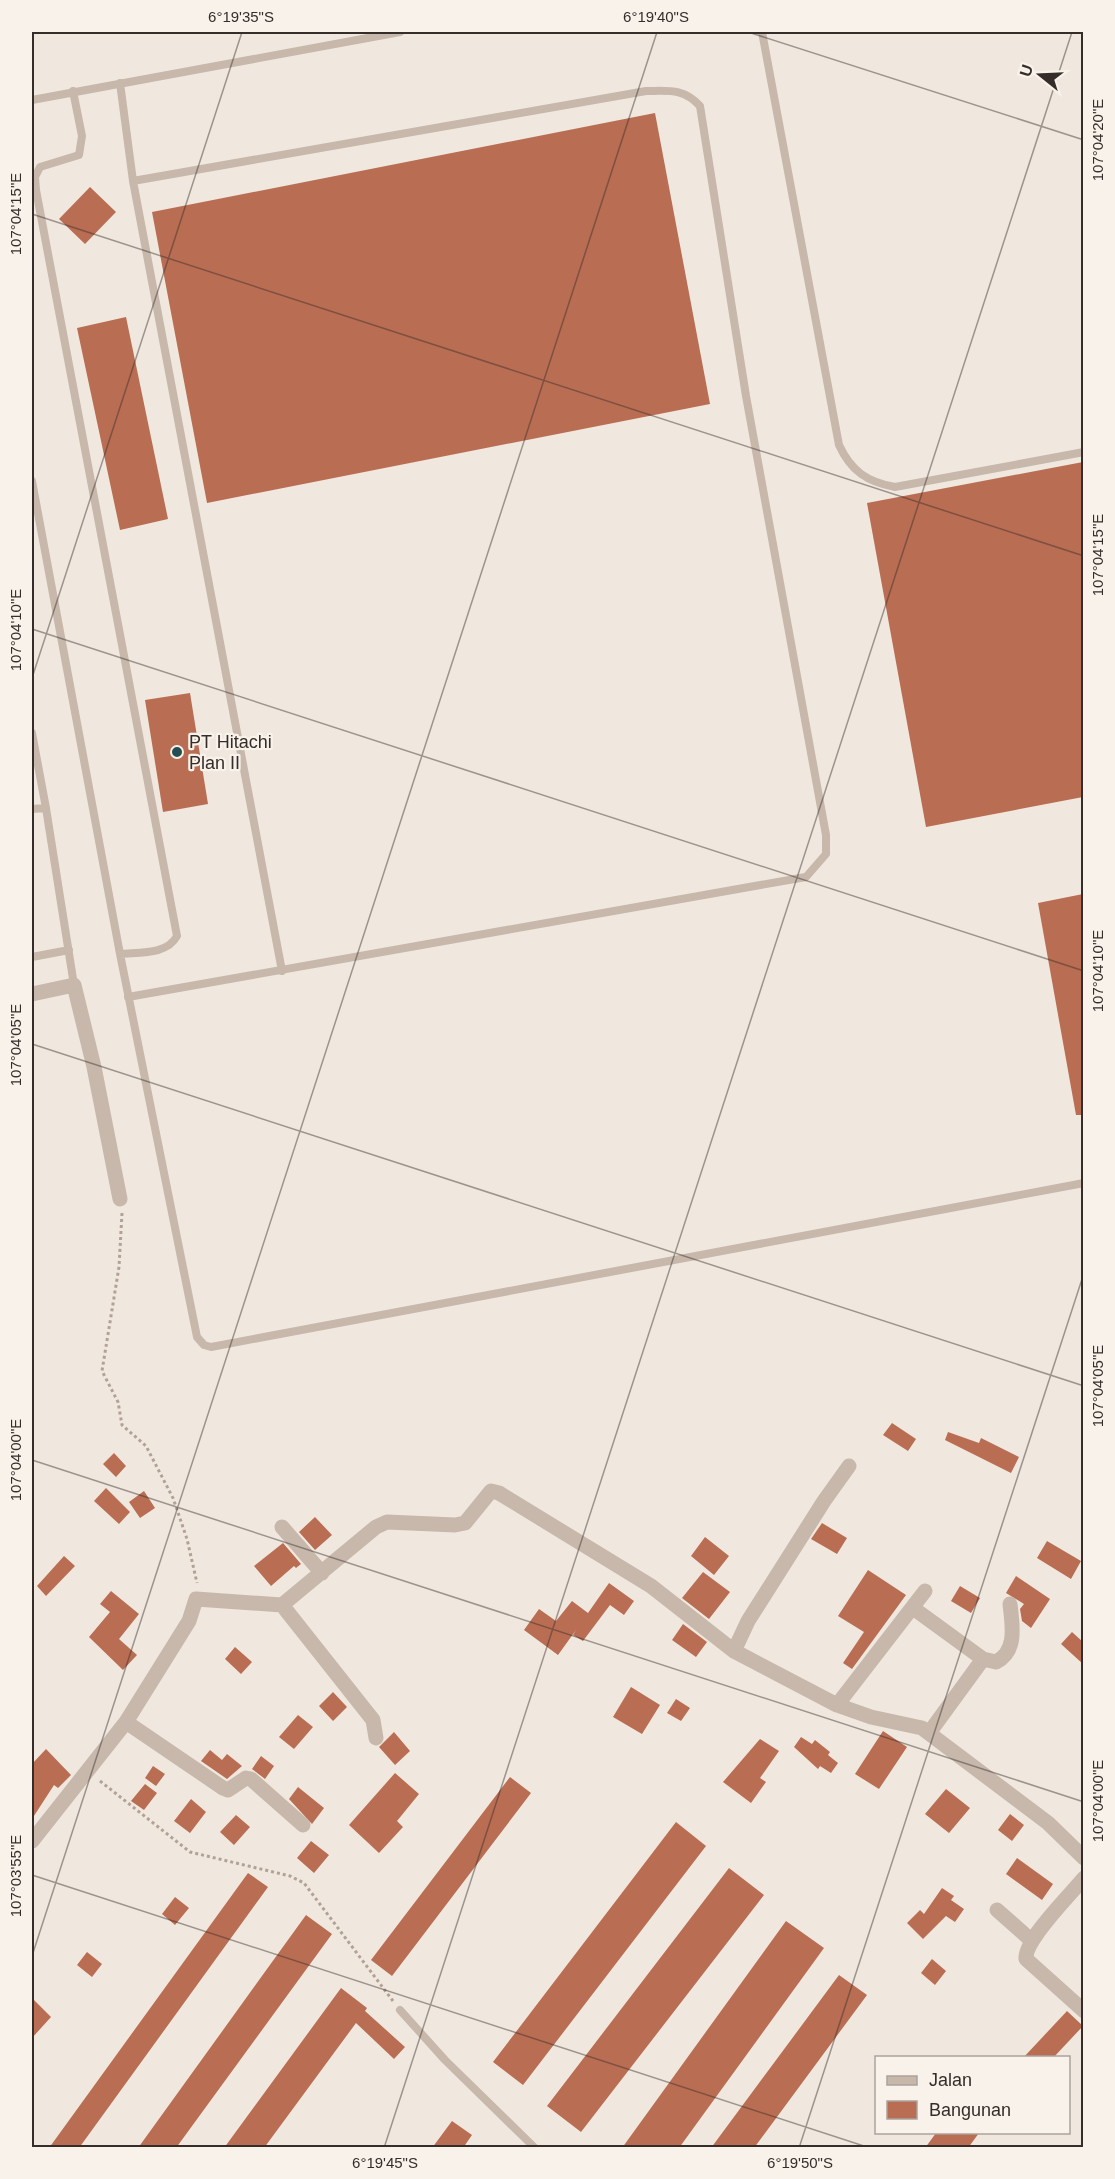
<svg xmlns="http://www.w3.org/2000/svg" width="1115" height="2179" font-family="Arial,sans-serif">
	<rect width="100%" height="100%" fill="#f0e8de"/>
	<!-- building -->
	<path fill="#b96d53" d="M655,113L710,404L207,503L152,212Z
		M90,187L116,212L85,244L59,219Z
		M126,317L168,519L120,530L77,328Z
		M1083,462V797L926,827L867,503Z
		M190,693L208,804L163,812L145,700Z
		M1083,894V1115H1076L1038,903Z
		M892,1423L916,1439L908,1451L883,1435Z
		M948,1432L979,1443L981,1438L1019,1457L1011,1473L945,1440Z
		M114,1453L126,1466L116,1477L103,1464Z
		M106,1488L130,1512L119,1524L94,1501Z
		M144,1491L155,1508L140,1518L129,1502Z
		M315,1517L332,1535L315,1550L299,1532Z
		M822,1523L847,1538L837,1554L811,1539Z
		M705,1537L729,1556L714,1575L691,1556Z
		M1047,1541L1081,1561L1071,1579L1037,1558Z
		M283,1543L301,1564L296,1568L294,1566L271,1586L254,1566Z
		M64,1556L75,1566L46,1596L37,1586Z
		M868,1570L906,1595L852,1669L843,1663L864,1632L838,1616Z
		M703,1572L730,1592L709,1619L682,1598Z
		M1016,1576L1050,1599L1031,1628L1022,1621L1020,1609L1024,1604L1006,1593Z
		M609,1583L634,1601L624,1615L610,1605L583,1641L573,1635L576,1630L558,1655L524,1630L539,1609L556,1621L572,1601L588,1613Z
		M960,1586L980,1598L971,1613L951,1601Z
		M111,1591L139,1614L119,1639L137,1655L123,1670L89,1637L110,1612L100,1604Z
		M683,1624L707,1642L696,1657L672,1640Z
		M1072,1632L1083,1642V1664L1061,1644Z
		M235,1647L252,1662L241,1674L225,1659Z
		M631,1687L660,1705L642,1734L613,1717Z
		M333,1692L347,1707L333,1721L319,1706Z
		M676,1699L690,1708L681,1721L667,1713Z
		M298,1715L313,1727L294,1749L279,1737Z
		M883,1731L907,1747L879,1789L855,1774Z
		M394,1732L410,1751L395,1765L379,1747Z
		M801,1737L812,1744L815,1740L830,1752L828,1755L838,1763L831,1773L820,1766L818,1769L794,1747Z
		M760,1739L779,1751L760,1778L766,1782L751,1803L723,1782Z
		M46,1749L71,1775L58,1788L54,1785L32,1819V1764Z
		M210,1750L222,1760L227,1754L242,1766L227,1779L201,1761Z
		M261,1756L274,1766L265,1779L252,1769Z
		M153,1766L165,1774L156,1786L145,1778Z
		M395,1773L419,1794L397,1821L403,1827L379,1853L349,1825Z
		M510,1777L531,1793L392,1976L371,1960Z
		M145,1784L157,1793L144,1810L131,1801Z
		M298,1787L324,1808L312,1824L289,1799Z
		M946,1789L970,1808L949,1833L925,1814Z
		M191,1799L206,1812L190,1833L174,1821Z
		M1010,1814L1024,1825L1012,1841L998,1830Z
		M236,1815L250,1827L234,1845L220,1832Z
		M676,1822L706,1846L523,2085L493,2062Z
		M311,1841L329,1855L314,1873L297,1858Z
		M1017,1858L1053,1884L1042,1900L1006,1874Z
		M729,1868L764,1895L581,2132L547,2106Z
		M248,1873L268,1887L79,2148H49Z
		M942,1888L954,1896L951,1900L964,1909L955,1922L946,1916L923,1939L907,1923L920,1910L924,1914Z
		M175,1897L189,1908L175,1925L162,1914Z
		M306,1915L332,1934L176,2148H138Z
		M786,1921L824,1948L679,2148H622Z
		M87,1952L102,1964L92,1977L77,1965Z
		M932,1959L946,1971L935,1985L921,1973Z
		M839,1975L867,1995L754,2148H711Z
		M341,1988L367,2008L365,2011L405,2047L394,2059L356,2023L264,2148H224Z
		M32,1998L51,2017L32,2038Z
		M1067,2011L1083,2026L1053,2058H1023Z
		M452,2121L472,2135L463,2148H432Z
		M936,2133H979L968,2148H925Z"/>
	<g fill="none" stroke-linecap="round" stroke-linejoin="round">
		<!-- path -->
		<path stroke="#b2a296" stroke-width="3" stroke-dasharray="3 3" stroke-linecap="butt" d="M122,1213L119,1267L102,1371L118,1402L122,1425L146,1446L173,1498L187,1539L197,1583
			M100,1781L190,1852L290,1876L304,1883L393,2001"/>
		<!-- service -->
		<path stroke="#c7b8ab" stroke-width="8" d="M762,32L839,445C851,471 867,482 895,487L1084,452
			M120,83L133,181L282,971
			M73,91L82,136L79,155L40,167L35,177L36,190L177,936C167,955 139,952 120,954
			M32,100L400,32
			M32,481L120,954L197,1337L204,1345L211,1347L1084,1183
			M32,733L46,808L74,985
			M32,809L46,808
			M32,957L69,950
			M128,997L806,877L826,854V835L746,396L700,106C683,88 669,91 646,91L133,181
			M400,2010L445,2060L535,2148"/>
		<!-- minor -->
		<path stroke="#c7b8ab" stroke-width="15" d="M32,994L74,985L94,1067L120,1199
			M282,1527L322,1573
			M282,1605L373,1720L376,1738
			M913,1608L983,1659L996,1662C1018,1651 1012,1624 1010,1604
			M734,1651L748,1621L824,1501L849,1466
			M837,1705L925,1591
			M126,1722L223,1788L228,1790L246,1778L251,1779L303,1825
			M929,1733L983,1659
			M32,1841L126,1722L189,1621L196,1599L282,1605L376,1527L387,1522L455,1525L465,1523L491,1491L499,1493L651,1586L734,1651L837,1705L871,1717L922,1728L1048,1823L1084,1858
			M1084,1878C1070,1895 1024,1940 1026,1959L1084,2011
			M997,1910L1032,1941"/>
	</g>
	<!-- ticks -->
	<path fill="none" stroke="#352d2a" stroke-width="1.5" stroke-opacity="0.45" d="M748,32L1084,140M32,214L1084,556M32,629L1084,971M32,678L242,32M32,1044L1084,1386M32,1460L1084,1802M32,1875L870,2148M32,1956L657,32M384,2148L1072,32M799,2148L1084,1273"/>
	<!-- markers -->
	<circle fill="#234f53" stroke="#f8f2ea" stroke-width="2" cx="177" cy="752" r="6"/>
	<g text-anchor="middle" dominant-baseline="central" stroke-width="4.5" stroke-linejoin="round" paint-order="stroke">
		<!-- poi labels -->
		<g font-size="18" fill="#352d2a" stroke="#f8f2ea" text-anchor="start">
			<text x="189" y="742">PT Hitachi<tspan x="189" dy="21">Plan II</tspan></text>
		</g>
	</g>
	<!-- border -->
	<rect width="1115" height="2179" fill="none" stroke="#f8f2ea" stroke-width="66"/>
	<!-- legend -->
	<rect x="875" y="2056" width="195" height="78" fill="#f8f2ea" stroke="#aaa39d" stroke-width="1.5"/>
	<rect x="887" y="2076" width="30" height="9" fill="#c7b8ab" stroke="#aaa39d" stroke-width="1.5"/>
	<text x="929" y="2086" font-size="18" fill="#352d2a">Jalan</text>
	<rect x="887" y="2101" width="30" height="18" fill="#b96d53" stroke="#aaa39d" stroke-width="1.5"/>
	<text x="929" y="2116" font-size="18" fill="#352d2a">Bangunan</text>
	<!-- north arrow -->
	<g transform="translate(1040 75) rotate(288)" stroke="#f8f2ea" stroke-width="4.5" paint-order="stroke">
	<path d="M0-4.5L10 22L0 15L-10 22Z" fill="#352d2a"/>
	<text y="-9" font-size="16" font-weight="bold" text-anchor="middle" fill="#352d2a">U</text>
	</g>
	<rect x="33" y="33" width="1049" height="2113" fill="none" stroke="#352d2a" stroke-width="2"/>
	<g font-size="15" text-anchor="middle" fill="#352d2a">
		<text x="241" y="22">6°19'35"S</text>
		<text x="656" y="22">6°19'40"S</text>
		<text transform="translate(1098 140) rotate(-90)" y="5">107°04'20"E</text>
		<text transform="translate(16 214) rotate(-90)" y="5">107°04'15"E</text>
		<text transform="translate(1098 555) rotate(-90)" y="5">107°04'15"E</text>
		<text transform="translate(16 630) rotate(-90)" y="5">107°04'10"E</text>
		<text transform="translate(1098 971) rotate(-90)" y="5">107°04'10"E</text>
		<text transform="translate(16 1045) rotate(-90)" y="5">107°04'05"E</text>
		<text transform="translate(1098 1386) rotate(-90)" y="5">107°04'05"E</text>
		<text transform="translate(16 1460) rotate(-90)" y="5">107°04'00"E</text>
		<text transform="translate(1098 1801) rotate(-90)" y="5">107°04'00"E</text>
		<text transform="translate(16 1876) rotate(-90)" y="5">107°03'55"E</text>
		<text x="385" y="2168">6°19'45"S</text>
		<text x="800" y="2168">6°19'50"S</text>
	</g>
</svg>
